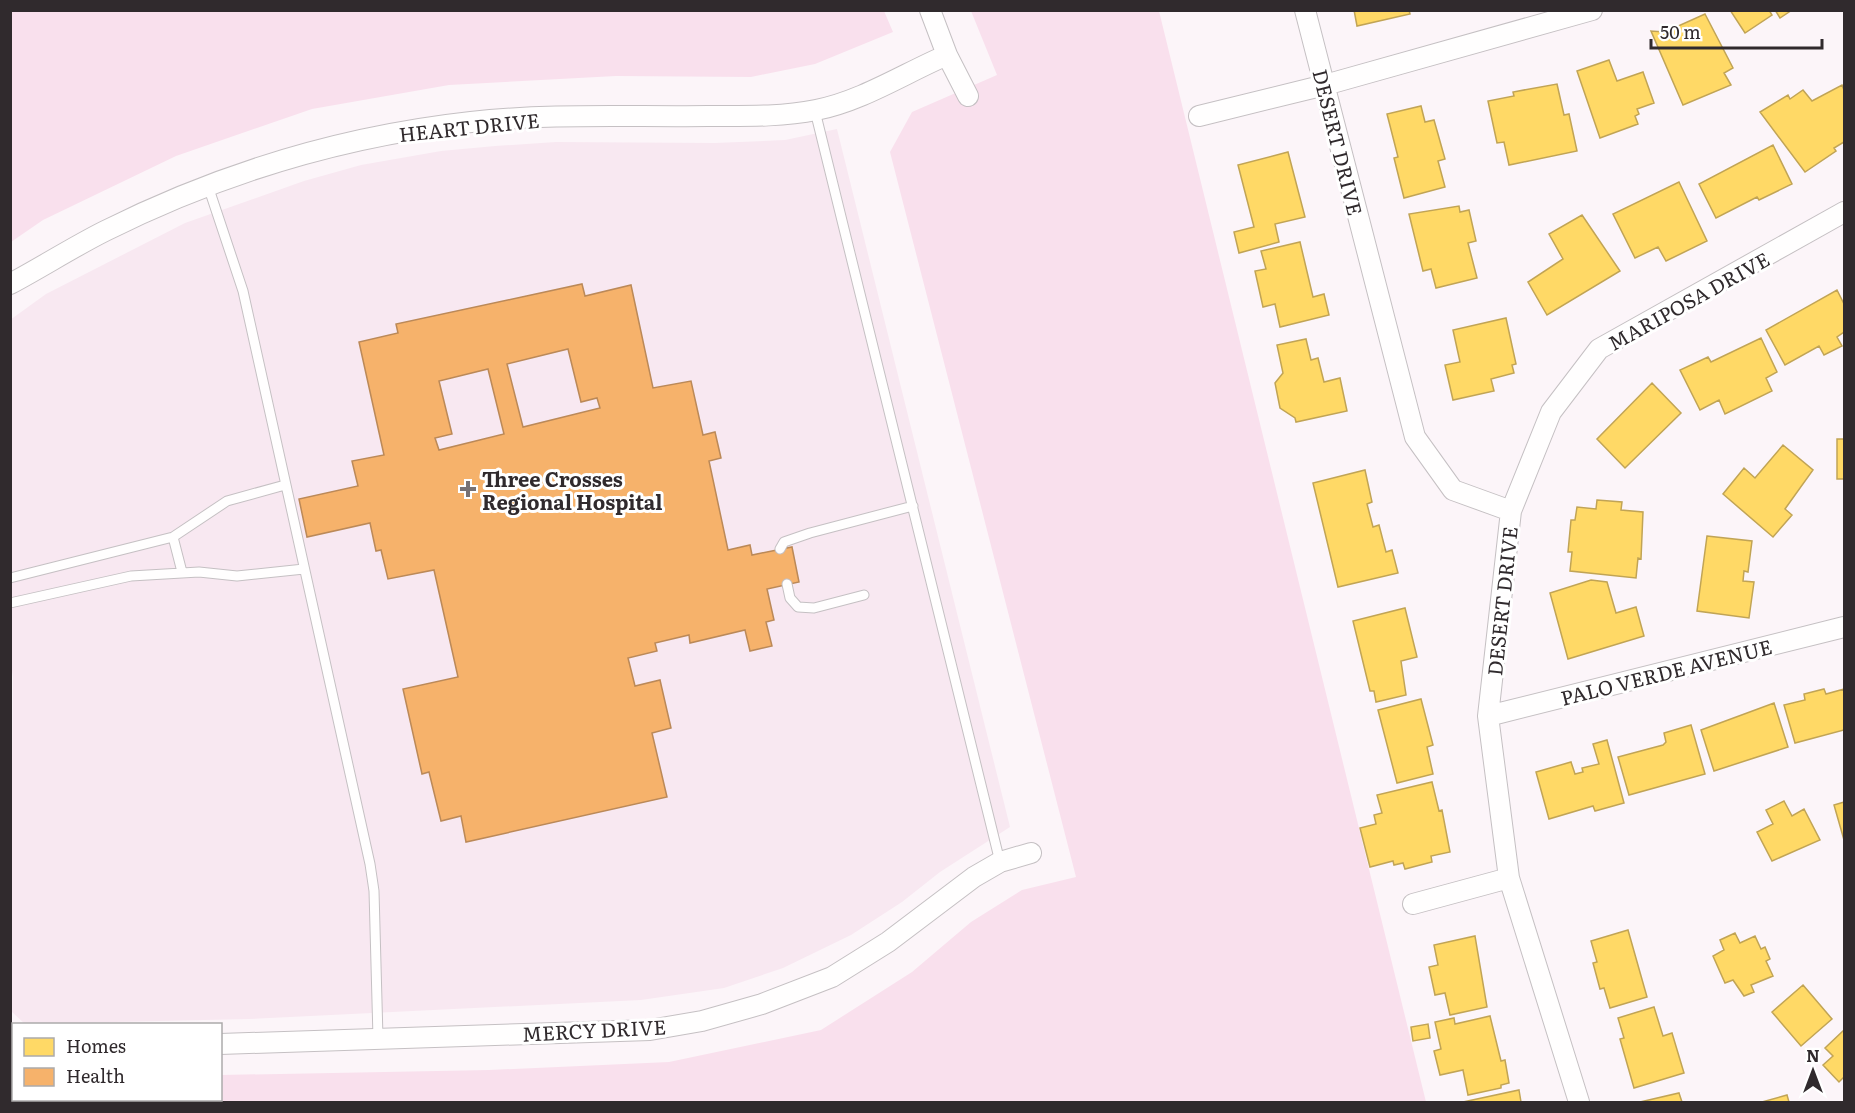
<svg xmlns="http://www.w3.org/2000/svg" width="1855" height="1113" font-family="Literata,serif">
	<rect width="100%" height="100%" fill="#fcf5f9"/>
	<!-- built -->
	<path fill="#f8e8f1" d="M837,129L1010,827L940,872L902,902L851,935L783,968L724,988L641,1000L249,1019L25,1024L12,1012L10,971L13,677L10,658V320L46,294L185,223L304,181L361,165L441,151L495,146L556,142L715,143L785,140Z"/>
	<!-- green -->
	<path fill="#f9e0ed" d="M884,11L893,32L815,64L751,77L616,76L449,85L312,109L176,156L43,220L11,242V11Z
		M971,11H1159L1426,1102H11L10,1079H13L14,1100H220L221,1075L489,1070L669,1062L821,1030L912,972L971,922L1022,890L1076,877L890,152L912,112L997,75Z"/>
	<!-- homes -->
	<path fill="#ffd966" stroke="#c1a455" stroke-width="1.5" d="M1354,10H1409L1410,14L1357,26Z
		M1730,10H1769L1772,15L1745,33Z
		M1775,10H1792L1780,18Z
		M1705,14L1733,68L1724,73L1731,85L1683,105L1651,31L1665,32Z
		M1609,60L1617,81L1643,72L1654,103L1637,109L1639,114L1635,116L1638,124L1600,138L1577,71Z
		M1557,84L1564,115L1569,114L1577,151L1509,165L1504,142L1497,143L1488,101L1514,96L1513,92Z
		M1842,85L1844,90V142L1834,148L1836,151L1805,172L1760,112L1788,95L1790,99L1803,90L1812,101Z
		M1421,106L1425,122L1434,120L1445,159L1438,161L1445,187L1404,198L1394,158L1398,157L1387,114Z
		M1773,145L1792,184L1759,200L1757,197L1716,218L1699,184Z
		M1288,152L1305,217L1275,224L1279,242L1239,253L1234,232L1254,227L1238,165Z
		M1679,182L1707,241L1666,261L1658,247L1635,258L1613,214Z
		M1459,206L1460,212L1469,210L1476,241L1468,243L1477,278L1436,288L1431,269L1423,271L1409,214Z
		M1582,215L1620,271L1547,315L1528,282L1563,259L1549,234Z
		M1300,242L1313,297L1324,294L1329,315L1280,327L1275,304L1263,307L1255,271L1266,269L1261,251Z
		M1837,290L1844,304V332L1837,337L1842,346L1824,355L1819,346L1785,365L1766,330Z
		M1506,318L1516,364L1512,365L1514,373L1491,379L1494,391L1453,400L1445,365L1460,362L1453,330Z
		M1761,338L1777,372L1766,378L1772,391L1725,414L1719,400L1700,410L1680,370L1708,357L1711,362Z
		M1306,339L1311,360L1318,358L1324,382L1340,378L1347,411L1296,422L1295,418L1280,408L1275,383L1283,373L1277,345Z
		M1652,383L1681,413L1625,468L1597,439Z
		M1837,439H1844V479H1837Z
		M1783,445L1813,470L1785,509L1792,515L1773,537L1723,494L1744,468L1755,478Z
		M1365,470L1372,502L1367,504L1373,527L1379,525L1386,552L1392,550L1398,573L1338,587L1313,483Z
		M1597,500L1622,502L1621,510L1643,512L1641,559L1638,558L1636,578L1570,571L1572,552H1568L1571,520H1575L1577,507L1596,509Z
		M1707,536L1752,541L1748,572L1744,571L1743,581L1754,582L1749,618L1697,611Z
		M1591,580L1607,582L1616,613L1636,607L1644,636L1568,659L1550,593Z
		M1405,608L1417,657L1401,661L1406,695L1376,702L1374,691H1370L1353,621Z
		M1824,689L1826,694L1844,689V730L1795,743L1784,705L1805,700L1804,694Z
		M1421,699L1433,745L1427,747L1433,774L1397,783L1378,710Z
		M1774,703L1788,747L1714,771L1701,730Z
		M1691,725L1705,774L1629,795L1618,757L1663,745L1666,742L1664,733Z
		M1607,740L1624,803L1595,811L1593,806L1549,819L1536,772L1571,762L1575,774L1583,772L1582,768L1599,764L1593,744Z
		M1432,782L1439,811L1442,810L1450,852L1431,856L1432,862L1405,869L1403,863L1394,865L1393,861L1370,867L1360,828L1376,824L1374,815L1382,813L1377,795Z
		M1784,801L1792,816L1804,809L1820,840L1772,861L1757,832L1773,824L1766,810Z
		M1844,802V840L1834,805Z
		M1628,930L1647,997L1610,1008L1604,988L1600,989L1593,963L1597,962L1591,941Z
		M1735,933L1740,943L1755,936L1761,949L1765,947L1770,959L1766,961L1773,976L1751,985L1754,992L1744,996L1733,980L1725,983L1713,956L1724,950L1720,940Z
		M1475,936L1487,1007L1450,1015L1445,993L1435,995L1429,967L1438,965L1434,945Z
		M1803,985L1832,1019L1801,1046L1772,1012Z
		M1654,1007L1663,1036L1672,1033L1684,1073L1634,1088L1620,1039L1624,1038L1618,1018Z
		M1490,1016L1501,1061L1505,1060L1509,1083L1501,1085V1088L1468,1095L1463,1070L1440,1075L1434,1051L1441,1049L1435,1022L1454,1018L1455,1024Z
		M1428,1024L1430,1038L1413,1041L1411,1027Z
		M1844,1030V1077L1839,1082L1823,1065L1833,1056L1825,1048Z
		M1519,1090L1521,1102H1463Z
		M1679,1093L1682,1102H1640Z
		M1787,1095L1789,1102H1762Z"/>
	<!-- health -->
	<path fill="#f6b26b" stroke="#bb8958" stroke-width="1.5" fill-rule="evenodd" d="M582,284L585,296L631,285L653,388L691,381L703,435L715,432L721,458L709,461L728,550L750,545L752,555L792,547L799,582L767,589L774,620L766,622L772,646L750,651L745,630L690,643L689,635L655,643L657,651L628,658L635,686L660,680L671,728L652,733L667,797L466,842L461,816L441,821L429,772L422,774L403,689L458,677L434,570L388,579L381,550L376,551L370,523L307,537L299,499L358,486L352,461L384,455L359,342L398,333L396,324ZM568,349L581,402L597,398L600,408L523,427L507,364ZM488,369L504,434L439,450L435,438L452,434L439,381Z"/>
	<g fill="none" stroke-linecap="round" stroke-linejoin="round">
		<!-- lane casing -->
		<g stroke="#c5c0c3" stroke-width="11">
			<path id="lane" d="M815,111L1000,862
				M208,186L243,291L370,864L374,891L378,1038
				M173,537L182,572
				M780,549L784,542L810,533L913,506
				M10,578L173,537L227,501L285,485
				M787,584L790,598L798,607L814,608L864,595
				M10,603L131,576L199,572L237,576L304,569"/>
		</g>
		<!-- street casing -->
		<g stroke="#c5c0c3" stroke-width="22">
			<path id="street" d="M930,10L947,55L968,96
				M1305,10L1415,437L1453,490L1511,511L1488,716L1509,878L1579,1102
				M1199,116L1325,85L1592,10
				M10,284C42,267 73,247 105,231C219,174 344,136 471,122C549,113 629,117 708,116C743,116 782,117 816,110C862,101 905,73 947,55
				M1511,511L1551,412L1599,349L1844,212
				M1488,716L1844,627
				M1413,904L1509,878
				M220,1044L650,1030L702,1021L762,1004L832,977L888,942L974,877L1000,862L1031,853
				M10,1051H14"/>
		</g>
		<!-- lane -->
		<use href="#lane" stroke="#fffefe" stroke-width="9"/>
		<!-- street -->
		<use href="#street" stroke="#fffefe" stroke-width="20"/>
	</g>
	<!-- markers -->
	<path fill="#777174" stroke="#fff" stroke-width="2" d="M465 480h6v6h6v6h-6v6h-6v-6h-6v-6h6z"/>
	<g text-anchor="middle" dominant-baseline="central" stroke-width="6" stroke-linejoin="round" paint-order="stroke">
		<!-- street labels -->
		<g font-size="20" fill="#302a2d" stroke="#fff">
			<text transform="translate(469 126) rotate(-6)">HEART DRIVE</text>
			<text transform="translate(1339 142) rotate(76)">DESERT DRIVE</text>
			<text transform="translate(1688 300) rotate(-29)">MARIPOSA DRIVE</text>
			<text transform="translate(1501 601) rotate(-84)">DESERT DRIVE</text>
			<text transform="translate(1666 671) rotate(-14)">PALO VERDE AVENUE</text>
			<text transform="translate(594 1029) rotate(-3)">MERCY DRIVE</text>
		</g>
		<!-- poi labels -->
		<g font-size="20" font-weight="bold" fill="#302a2d" stroke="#fff" text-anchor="start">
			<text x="482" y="478">Three Crosses<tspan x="482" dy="23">Regional Hospital</tspan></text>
		</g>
	</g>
	<!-- border -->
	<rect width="1855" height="1113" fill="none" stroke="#302a2d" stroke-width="24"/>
	<!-- legend -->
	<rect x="12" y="1023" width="210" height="78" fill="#ffffff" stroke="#acaaab" stroke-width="1.5"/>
	<rect x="24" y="1038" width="30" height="18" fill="#ffd966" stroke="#acaaab" stroke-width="1.5"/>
	<text x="66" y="1053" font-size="18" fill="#302a2d">Homes</text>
	<rect x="24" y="1068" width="30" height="18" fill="#f6b26b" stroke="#acaaab" stroke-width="1.5"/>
	<text x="66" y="1083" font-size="18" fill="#302a2d">Health</text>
	<!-- north arrow -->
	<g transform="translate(1813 1071)" stroke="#ffffff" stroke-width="4.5" paint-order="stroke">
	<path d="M0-4.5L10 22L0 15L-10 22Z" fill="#302a2d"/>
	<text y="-9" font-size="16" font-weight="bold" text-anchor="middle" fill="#302a2d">N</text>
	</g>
	<!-- scale -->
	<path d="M1651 39v9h171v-9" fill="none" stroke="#302a2d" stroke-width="3"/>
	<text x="1660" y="39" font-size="18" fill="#302a2d" stroke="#ffffff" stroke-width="4.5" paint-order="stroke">50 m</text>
</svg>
